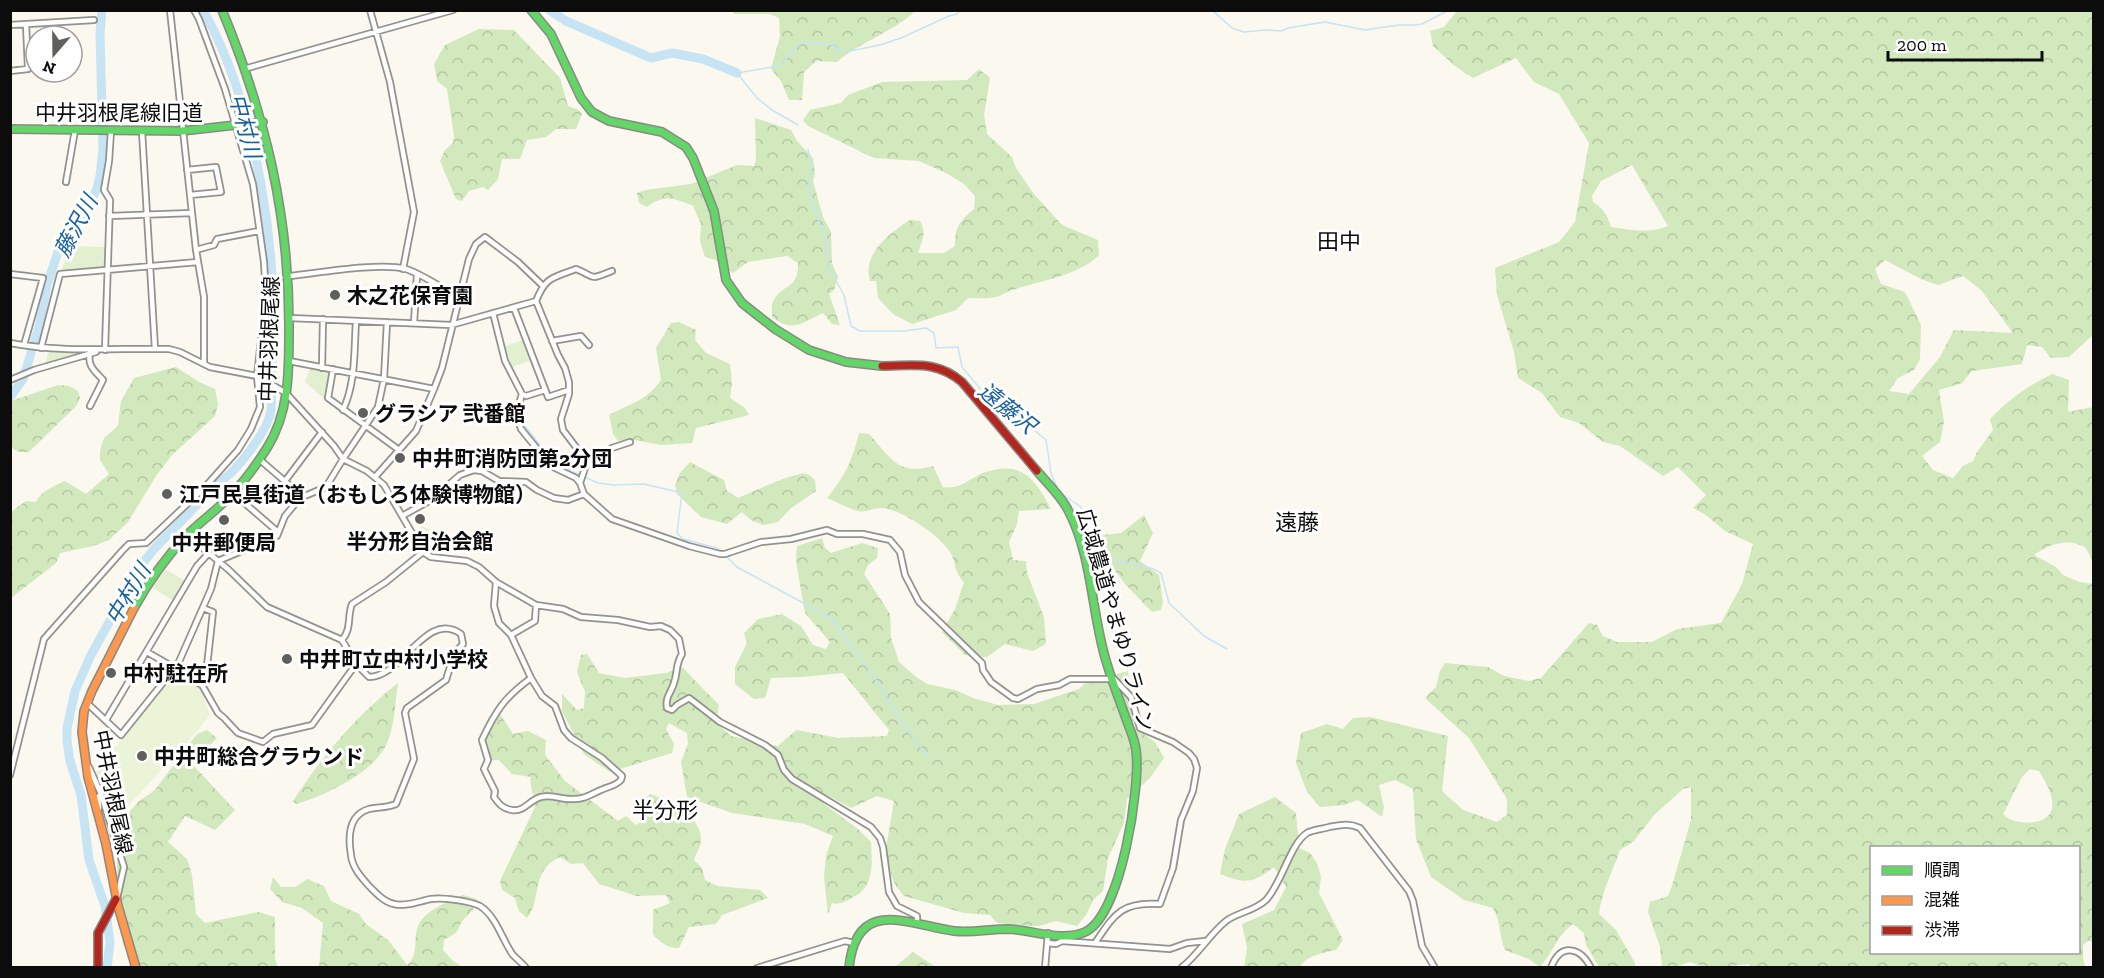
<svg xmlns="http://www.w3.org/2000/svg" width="2104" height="978" font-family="'Zilla Slab','Noto Sans JP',serif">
	<defs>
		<pattern id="forest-crowns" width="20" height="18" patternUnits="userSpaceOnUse" patternTransform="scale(1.5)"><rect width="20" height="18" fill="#d2e8bd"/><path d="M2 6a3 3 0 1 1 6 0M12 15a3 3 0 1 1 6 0" fill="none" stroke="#b3c6a1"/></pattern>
	</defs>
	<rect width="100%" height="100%" fill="#faf8ef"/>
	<!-- forest -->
	<path fill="url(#forest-crowns)" fill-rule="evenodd" d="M731,11H915C892,33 861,41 837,62L816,61L804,72L802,100H789L781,81L771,69L780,36L779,18L770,14H735Z
		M1457,11H2093V335L2069,357L2051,358L2042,347L2027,345L2022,364L1972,371L1962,383L1939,390L1944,422L1940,442L1922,456L1933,470L1953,478L1963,466L1973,461L1977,452L1993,430L1990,419C2008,400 2029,385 2052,374L2069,380L2068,412L2093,407V562L2086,548C2069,537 2049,544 2034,555L2056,567L2063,575L2079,582L2093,584L2094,941H2088L2083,945V957L2085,967L1750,968L1749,964C1729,966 1709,971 1690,962L1675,967H1662L1660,947L1648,912L1650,902L1668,896L1672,886L1691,820V787L1683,789L1654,815L1634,841L1620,850C1613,870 1601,893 1599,914L1616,930L1635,963V967H1599L1586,945L1584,933L1573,924C1558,934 1552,954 1540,967L1529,959L1505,950C1499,936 1501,921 1493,908L1464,900L1431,877L1416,839L1413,789L1395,780L1379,785L1384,807L1382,817L1358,800L1344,805L1320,807L1307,792L1296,763L1301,733L1327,724L1343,729L1353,718L1370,717L1448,736L1442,791L1463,810L1497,822L1507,815V799L1469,738L1425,698L1436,687L1440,671L1445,663L1488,667L1504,676L1529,681L1541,678L1589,623L1597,625L1603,636L1617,642H1652L1677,629L1721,623L1742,584L1753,544L1725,531L1706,515L1693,508L1706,495L1678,467L1663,476L1620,446L1603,442L1579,423L1560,417L1542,393L1518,378L1514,352L1497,295L1495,268L1559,242L1575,222L1589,143L1559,94L1534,82L1516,58L1473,78L1455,66L1433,46L1430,31L1444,27ZM1632,165L1668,226C1649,234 1631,230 1611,227C1607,215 1604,209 1593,202L1592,196L1601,181ZM1885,260L1921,279L1938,285L1963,276L1981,290L2013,333L1954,330L1940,357L1909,394L1889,391L1898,378L1914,370L1920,359L1921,325L1905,292L1881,284L1875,269ZM2030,769L2039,771C2045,782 2054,794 2052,808C2049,827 2013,826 2003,814L2022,777ZM1872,848H2078V952H1872Z
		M479,29L514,30L560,78L568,106L579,110L582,114L576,129H556L546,137L527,140L520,159H502L498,179L488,190L483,187L469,191L462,201L456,199L440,161L445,150L453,143L454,136L447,89L437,81L434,64L445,45Z
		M979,69L990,78L984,115L987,134L1012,157L1016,168L1034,194L1062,225L1098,240L1099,255C1079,276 1035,282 1009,291C1004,293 1000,296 996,297C987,299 977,298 968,298L956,310L912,324L893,314L878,298L876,281H870C862,253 889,234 910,220L920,221C927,233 922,241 918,253H944L955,246C955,227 959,222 974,209L975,196L964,184L946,173L919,161L874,158L808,126L803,120L810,110L841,103L848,95L882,82L967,80Z
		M755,118L791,130L797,141L813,158L815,174L813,181L823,217L831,232L832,263L838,277L834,290L829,294L840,325L832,324L823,313C802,323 793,333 772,317C772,313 771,306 773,302C781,283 799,291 798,263L787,256L748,262L733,273L716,260L705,257L700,241L701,224L693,206C673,198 665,194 647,207L639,203L637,193L646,190L691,184L737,165L754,166L756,160Z
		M679,322L696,330L695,340L706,353L730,364L732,383L730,398L745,408L749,415L696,428L692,443L662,445L628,439L618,441L613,434L609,415C631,403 647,401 661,380L656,348L671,323Z
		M176,367L199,382L215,389L218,404L215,416L172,455L156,476L128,522L109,540L93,546L60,553L56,563L11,598V512L26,501L36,502C42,490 54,486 65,481L86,494L109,474L100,460V451L104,438L118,426L121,401L134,378Z
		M58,385L69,386L78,391L80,398L77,405L29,452C22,453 16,452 11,447V401Z
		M859,433L869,434C891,458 898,476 933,466L943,487C958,489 964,483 977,476C981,473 986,472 990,471C1023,461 1037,482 1051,509L1019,511L1017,524L1009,542L1013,560L1026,561L1027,573L1044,617L1046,644L1033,651L1005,644L987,657L965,655L942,632L955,609L964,582C952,570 957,560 948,549C935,533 902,509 881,508C873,508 865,513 858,511C847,508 837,502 827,498C846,475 852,461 859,433Z
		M690,462L724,480L727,491L738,498C751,493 798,470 807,474C810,475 812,478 815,480L816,491L790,509L778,522L763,525L751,520L742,512L727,524L701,517L677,494L675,485L680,473Z
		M1144,515L1153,533L1140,561L1159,575L1163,602L1161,610L1152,612L1125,584L1114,569L1109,553L1092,536L1121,533Z
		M822,538L825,548L831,553L862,543L878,548L877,558L868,565L864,574L890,614L891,638L899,662L915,676L927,684L955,690L976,699L998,705L1034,704L1079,689L1084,684L1128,671L1134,727L1155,742L1164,758L1150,778L1127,799L1124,823L1108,858L1103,891L1094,899L1086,915L1077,926L1056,921L1039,926L1011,925L996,922L990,915L964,913L904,896L896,886L888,869L885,854L894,801L877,796L851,808L827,795L824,804L858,829L871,842C872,865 875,888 850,899C844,902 839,905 832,903L828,914L824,877L826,856L833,836L805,824L732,813L687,797L681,762L688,744L687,733L669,723L666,729L674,744L672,753L610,772L584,754L562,711V694L577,710L584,708L585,692L577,672L581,655L587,654L599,673L625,678L666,673L682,667L719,705L716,723L731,736L778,746L796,730L839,738L887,736L889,730L843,673L801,677L771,678L765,698L754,699L735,684V667L747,643L744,633L758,619L782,614L801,626L813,645L826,649L830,642L805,613L796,562L797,546Z
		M398,683C395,702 395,725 387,743C376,771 325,796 296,804L293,801C322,756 356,716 398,683Z
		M500,714L513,734L528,731L546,740L545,755L565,781L618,821L626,816L636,825L642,821L646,798L650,794C668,800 703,817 701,841C700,847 696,854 694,860L702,868L705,880L717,886L760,890L768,898L722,915L716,924L689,927L679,948C668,949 660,942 653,934V910L670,903L666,895L637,896L599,884L583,863L571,864L560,857C530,870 542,901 527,918L519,911L515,898L502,890L500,881L535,807L530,780L531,777L512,774L499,760H491L485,740Z
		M207,730L217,738L192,764L235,810L215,830L185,816L168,842L187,859L192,875L196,914L205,923L259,912L275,917V959L278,967H137L123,944L117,865L123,819L139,801L154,791L197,734Z
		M1275,797L1296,813L1299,848L1310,853L1317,863L1321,877L1319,893L1343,940L1336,950C1323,953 1307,955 1300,967H1244L1247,948L1242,924L1274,910L1286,887L1274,867C1252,884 1246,884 1220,874L1225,849L1239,814Z
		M273,877L281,887H296L307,879L324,886L331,901L359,914L366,924L389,941L407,965C420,955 412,938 419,924C427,909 448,902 463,895L477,899L473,910L462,921L457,932L444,940L443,950L453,961L463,967H319L323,923L302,908L282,902L270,889Z
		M913,952L936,967H895Z"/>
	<!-- park -->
	<path fill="#e2f0cf" d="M73,246L104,247L106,248L105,268L63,271L62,269L68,251Z
		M523,340L532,360L512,367L505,346Z
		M48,352L79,353L80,355L46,364Z
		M310,368L329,372L332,374L326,400L305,382Z
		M422,526L440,535L432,554L422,548L416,536Z
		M165,569L185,581L174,601L153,588Z"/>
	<!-- pitch -->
	<path fill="#ecf4d8" d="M175,672H178L200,686L210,715L190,739L114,821L96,772Z"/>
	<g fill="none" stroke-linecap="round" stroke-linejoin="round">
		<!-- stream -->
		<path stroke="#c6e4f4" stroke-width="1.5" d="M1212,10L1232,28L1244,32L1266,30L1282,31L1288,28L1325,22L1365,30L1399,25H1416L1422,24L1449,10
			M798,125L772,110L757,98L737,73L779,66L802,42L834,45L840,53L880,45L901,38L949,16L957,14L961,10
			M808,149L811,163L809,187L811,199L826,241L829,268L844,295L851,326L860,331H904L926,328L934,333L936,348L958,347L962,367L988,398L1019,417L1046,440L1051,473L1059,492L1081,507C1084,517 1085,530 1089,540C1104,569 1139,558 1161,573L1169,603L1204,636L1227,649
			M522,403L521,421L551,459L571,471L598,483L614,485L644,484L682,493L677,533L683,539L717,548L721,552
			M725,555L737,567L831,618L872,674L904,726L928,756"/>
		<!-- river -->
		<path stroke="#c6e4f4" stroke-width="9" d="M549,10L566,21L651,58L672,53L703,59L737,73
			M10,397L23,379L39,327L47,285L60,246L88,207L97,189L100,176L103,149L100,33L102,10
			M107,968L110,942L105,906L89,860L81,795L70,761L67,741V728L75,691L91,655L139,568L154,549L220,481C235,474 264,434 269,418C274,406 270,390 271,377C281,264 259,110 203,10"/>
		<!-- street casing -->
		<g stroke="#93928e" stroke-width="8">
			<path id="street" d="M170,10L196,250L204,297V364
				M370,10L390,82L414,212L403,269
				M10,25L94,20
				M244,69L453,10
				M10,71L28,69L26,24
				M142,131L155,349
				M187,170L216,167L221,192L190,195
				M66,182L75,130
				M109,216L192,213
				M196,250L214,245L217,239L259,231
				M10,274L43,278L24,345
				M289,276C318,273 380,262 406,269C424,275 442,288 459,298
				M514,308L548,397L569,390
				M493,313L505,361L522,394L516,414L521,429L551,466L576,478L580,483L584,494L612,519L689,546L720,554H725L761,542L791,539L827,530L837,534H863L890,540L900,552L905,575L919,602L982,663L983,670L991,682L1013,698L1018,699L1037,689L1059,685L1070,679H1114L1131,697L1140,728L1173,742L1189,753L1194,759L1197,768L1193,791L1181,820L1173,868L1160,904C1121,901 1114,915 1095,943
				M290,318L451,325L536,301
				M414,323L417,275
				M552,341L581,336L589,345
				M10,343C63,353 116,348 169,349L180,352L210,367L257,376L286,393L334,446L343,459L367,471L384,485L423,552L431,557L467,561L479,567L496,582L536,605L563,609L581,617L618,620L650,627L661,626L670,630L679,639L682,654C675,665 678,672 674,683C671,693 665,697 667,708L672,710L677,705L689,698L720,722L765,745L778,755L784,770L792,779L871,827L880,838L883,847L889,892L897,906L917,916V922
				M41,348L60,274L198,262
				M105,350L110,200L104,190L109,161L111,131
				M289,361L434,389
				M322,368L323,319
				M333,369L328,398L399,450
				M10,380L34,370L96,352
				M522,394L526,396L545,390
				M90,406L103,380C95,371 87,366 90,353
				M343,410C356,382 354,351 356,321
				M259,459L302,496
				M585,459L599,458L612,448L630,442
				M375,477L416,431L434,389L442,368L469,259L476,244L485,237L518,262L542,285
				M285,481L322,432
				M580,483L585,468V459L563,430L561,419L569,394V382L565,368L558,355L536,301C546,276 553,278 576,269C597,277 587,281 612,271
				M233,493L278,532
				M402,516L431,500L460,475L474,470L482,471L499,481L526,482L537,490L554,498L568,500L584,494
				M187,535L229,570L267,607L342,640L356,664L369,677C403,677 426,609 461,634L463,644L454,654L446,680L407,708L405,713L414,759L396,804C387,808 378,807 369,809C348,815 348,837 351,855C352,867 361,877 369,886C376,893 384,902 394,904C406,907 420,901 431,899C441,897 470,901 480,906C497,917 502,940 513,955C517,959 522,963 526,968
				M218,561L277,536L285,516L300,498L326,487L343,459L378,407L384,379L387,322
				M496,582L494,606L499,623L511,635L531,678L542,696L555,706L564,730L571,738L602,758L622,776L621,780C614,787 609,786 601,790C589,795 584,800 570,799C560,799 550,794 541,797C529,800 525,812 512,810C503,809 499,804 494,797L495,791L484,769L488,760L482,740C496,710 505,697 531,678
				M511,635L535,621L536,605
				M342,640C352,629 347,616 352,604L386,582L423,552
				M147,652L180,671L192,680L202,685L218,713L224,718L238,733L263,742L273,734L312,725L356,664
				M202,685L207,666L213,612L203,608
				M87,703L121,735L178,664L211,589L218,561
				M106,720L197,566L209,553
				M89,767L101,794L124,867L117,898
				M10,775L44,639L123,550L129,544L146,543L206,486L238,450L251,429L260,407L257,376L266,297L264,262L253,184L225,89L199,19L194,10
				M96,810L99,808L98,797L101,794
				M1048,943L1056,944L1062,941L1170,949L1187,943L1205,941
				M757,968L845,941L854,943
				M1045,968L1048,933
				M1181,968C1198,955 1209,935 1226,921C1238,912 1255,911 1266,900C1282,883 1290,844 1307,833C1312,830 1323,829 1329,827C1341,825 1349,823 1360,828L1409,891L1413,901L1422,946L1435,968
				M1551,968C1560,943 1580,946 1591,968"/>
		</g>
		<!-- fast casing -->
		<g stroke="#8a8985" stroke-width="10">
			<path id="fast" d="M531,10L551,34L581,98L592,112L609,121L662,132L686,147L693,158L714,211L726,280L742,303L775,329L809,350L846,362L882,366
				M10,129L182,131L263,122
				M134,608C149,581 166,557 187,535C199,523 213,513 225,501C241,486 255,467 267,448C289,413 289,373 289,333C290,218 266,116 222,10
				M849,968C856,895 909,925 954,931C972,933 990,929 1008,929C1032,930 1062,942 1085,932C1121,916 1141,786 1136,750C1135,741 1131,732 1128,724C1121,704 1113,684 1107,664C1091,614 1093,557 1068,510C1061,496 1047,483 1037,471"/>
		</g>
		<!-- slow casing -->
		<g stroke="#8a8985" stroke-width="10">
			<path id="slow" d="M134,608L92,691L84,711L82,732L88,777L106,844L118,906L136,968"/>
		</g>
		<!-- jam casing -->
		<g stroke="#8a8985" stroke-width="10">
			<path id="jam" d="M882,366C914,366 936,360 962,382L1037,471
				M98,968V933L116,899"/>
		</g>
		<!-- street -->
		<use href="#street" stroke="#fefefd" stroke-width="4.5"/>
		<!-- fast -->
		<use href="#fast" stroke="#63d668" stroke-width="7"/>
		<!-- slow -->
		<use href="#slow" stroke="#ff974d" stroke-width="7"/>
		<!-- jam -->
		<use href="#jam" stroke="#b3261e" stroke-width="7"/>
	</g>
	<!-- markers -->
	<g fill="#5f5f5b" stroke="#fff" stroke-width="2">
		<circle cx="335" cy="295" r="6"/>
		<circle cx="363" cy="413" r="6"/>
		<circle cx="400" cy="458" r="6"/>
		<circle cx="167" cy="494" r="6"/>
		<circle cx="420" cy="519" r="6"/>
		<circle cx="224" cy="520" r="6"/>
		<circle cx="287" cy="659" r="6"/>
		<circle cx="111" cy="673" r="6"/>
		<circle cx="142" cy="756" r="6"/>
	</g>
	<g text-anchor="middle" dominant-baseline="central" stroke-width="6" stroke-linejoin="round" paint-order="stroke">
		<!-- street labels -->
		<g font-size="21" fill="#0c0c0c" stroke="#fff">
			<text x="119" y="112">中井羽根尾線旧道</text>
			<text transform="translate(269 339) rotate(-88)">中井羽根尾線</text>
			<text transform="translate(1116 620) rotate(74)">広域農道やまゆりライン</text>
			<text transform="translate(113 792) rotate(79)">中井羽根尾線</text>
		</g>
		<!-- poi labels -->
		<g font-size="21" font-weight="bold" fill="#0c0c0c" stroke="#fff" text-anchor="start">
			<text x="347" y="295">木之花保育園</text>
			<text x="375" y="413">グラシア 弐番館</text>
			<text x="412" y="458">中井町消防団第2分団</text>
			<text x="179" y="494">江戸民具街道（おもしろ体験博物館）</text>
			<text x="420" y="541" text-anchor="middle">半分形自治会館</text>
			<text x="224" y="542" text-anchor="middle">中井郵便局</text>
			<text x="299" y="659">中井町立中村小学校</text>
			<text x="123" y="673">中村駐在所</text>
			<text x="154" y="756">中井町総合グラウンド</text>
		</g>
		<!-- water labels -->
		<g font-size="22" font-style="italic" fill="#15609d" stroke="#fff">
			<text transform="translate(245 126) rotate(75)">中村川</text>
			<text transform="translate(76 226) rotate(-62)">藤沢川</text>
			<text transform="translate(1007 408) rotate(39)">遠藤沢</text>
			<text transform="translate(128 594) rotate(-59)">中村川</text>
		</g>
		<!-- neighbourhood labels -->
		<g font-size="22" fill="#0c0c0c" stroke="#fff">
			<text x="1339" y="241">田中</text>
			<text x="1297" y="522">遠藤</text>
			<text x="665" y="810">半分形</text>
		</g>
	</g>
	<!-- border -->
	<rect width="2104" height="978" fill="none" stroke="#0c0c0c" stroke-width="24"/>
	<!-- legend -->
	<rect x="1870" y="846" width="210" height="108" fill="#ffffff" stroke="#9e9e9e" stroke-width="1.5"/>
	<rect x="1882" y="866" width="30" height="9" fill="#63d668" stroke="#9e9e9e" stroke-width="1.5"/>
	<text x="1924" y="876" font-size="18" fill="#0c0c0c">順調</text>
	<rect x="1882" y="896" width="30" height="9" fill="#ff974d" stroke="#9e9e9e" stroke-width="1.5"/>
	<text x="1924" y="906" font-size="18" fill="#0c0c0c">混雑</text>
	<rect x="1882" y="926" width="30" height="9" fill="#b3261e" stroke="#9e9e9e" stroke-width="1.5"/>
	<text x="1924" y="936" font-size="18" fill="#0c0c0c">渋滞</text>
	<!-- north arrow -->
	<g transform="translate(54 54) rotate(200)"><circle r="28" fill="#ffffff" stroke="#9e9e9e" stroke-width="1.5"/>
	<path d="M0-4.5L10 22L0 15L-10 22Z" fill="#5f5f5b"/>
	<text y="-9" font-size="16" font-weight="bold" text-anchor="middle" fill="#0c0c0c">N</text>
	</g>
	<!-- scale -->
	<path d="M1888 51v9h154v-9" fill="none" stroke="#0c0c0c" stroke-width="3"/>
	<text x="1897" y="51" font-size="18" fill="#0c0c0c" stroke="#ffffff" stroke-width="4.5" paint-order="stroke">200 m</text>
</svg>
